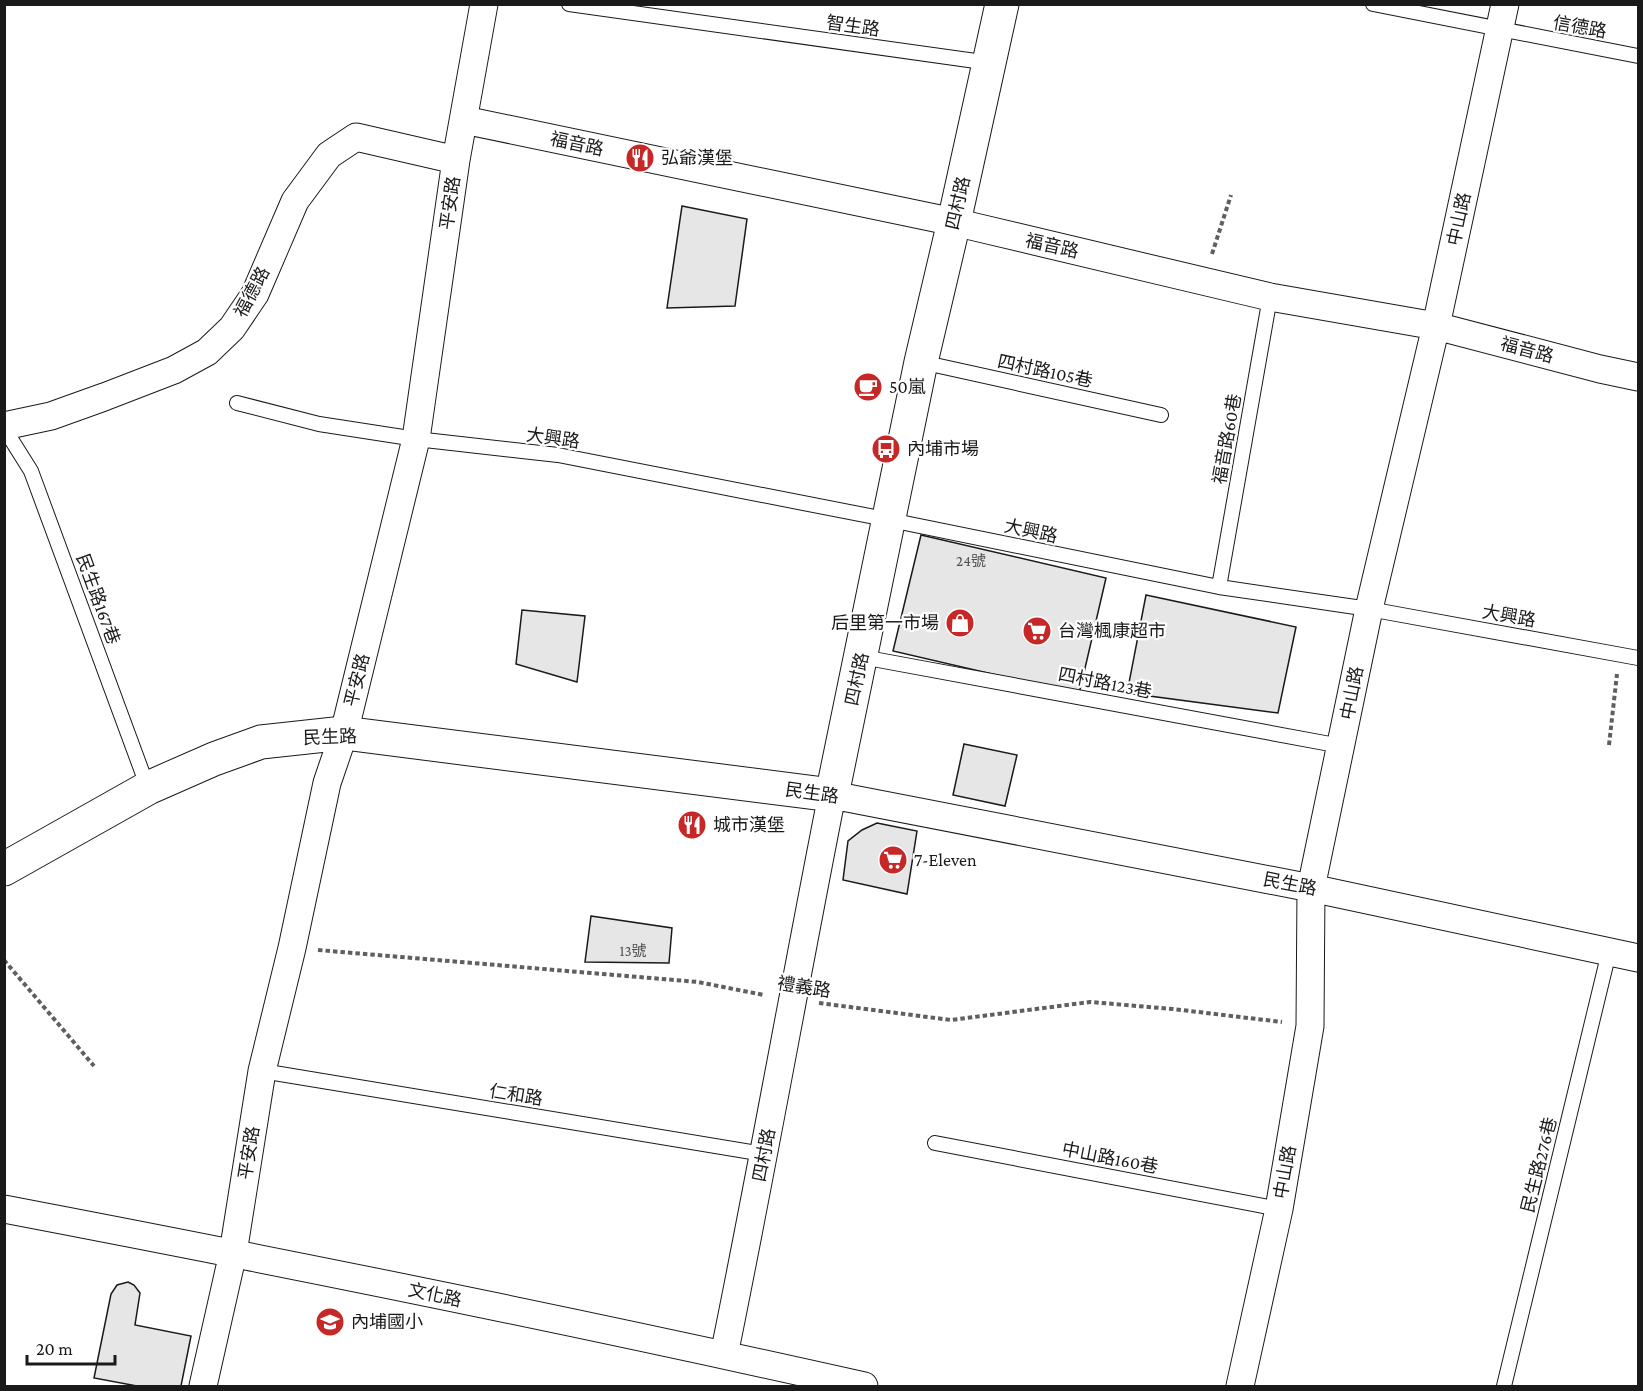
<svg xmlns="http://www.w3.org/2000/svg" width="1643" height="1391" font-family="'Crimson Pro','Noto Sans TC',serif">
	<rect width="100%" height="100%" fill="#fff"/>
	<!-- building -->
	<path fill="#e6e6e6" stroke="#1a1a1a" stroke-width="1.5" d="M682,206L747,219L735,306L667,308Z
		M921,535L1106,578L1079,694L893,651Z
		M1146,595L1296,627L1278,713L1127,693Z
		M522,610L585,616L577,682L516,664Z
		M964,744L1017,755L1005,806L953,795Z
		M877,823L917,831L907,894L843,880L848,841L862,830Z
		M591,916L672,928L669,963L585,962Z
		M128,1282L134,1285L140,1293L135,1325L191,1336L181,1386H137L94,1378L111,1294L117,1285Z"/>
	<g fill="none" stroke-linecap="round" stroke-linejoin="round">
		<!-- lane casing -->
		<g stroke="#1a1a1a" stroke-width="16">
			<path id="lane" d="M569,4L990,63
				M1373,4L1638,56
				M921,362L1161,415
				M237,403L319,424L416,439L558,455L890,520L1219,587L1369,609L1638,658
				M4,428L31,471L148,788
				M1219,587L1270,297
				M862,657L1341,746
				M262,1071L764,1154
				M935,1143L1279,1209
				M1504,1386L1609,952"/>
		</g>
		<!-- street casing -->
		<g stroke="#1a1a1a" stroke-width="29">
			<path id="street" d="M464,120L954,222L1270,297L1436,326L1600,369L1638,377
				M4,426L51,416L104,397L174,370L207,352L232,328L255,294L295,201L329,155L356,137L456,160
				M4,1209C292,1264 579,1322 864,1386
				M724,1355C762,1169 795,982 832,795L1311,888L1638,958
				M203,1386L233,1253L262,1071L292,948L327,783L344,733L416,439L456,160L484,4
				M1240,1386L1279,1209L1310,1026L1311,888L1369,609L1436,326L1505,4"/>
		</g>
		<!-- secondary casing -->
		<g stroke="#1a1a1a" stroke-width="35">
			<path id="secondary" d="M4,869L148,788L214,759L261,742L344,733L832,795L921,362L954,222L1002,4"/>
		</g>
		<!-- path -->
		<path stroke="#5f5f5f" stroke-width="4" stroke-dasharray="4.5 3" stroke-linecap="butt" d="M1212,254L1231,195
			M1609,745L1617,674
			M318,950L698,982L764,995
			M4,960L94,1066
			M819,1003L951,1020L1090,1002L1173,1009L1282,1022"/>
		<!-- lane -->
		<use href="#lane" stroke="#fff" stroke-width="14"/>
		<!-- street -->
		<use href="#street" stroke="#fff" stroke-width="27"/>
		<!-- secondary -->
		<use href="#secondary" stroke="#fff" stroke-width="33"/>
	</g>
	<!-- icons -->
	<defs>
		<g id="restaurant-disc" transform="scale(1.5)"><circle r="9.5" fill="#c62828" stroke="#fff"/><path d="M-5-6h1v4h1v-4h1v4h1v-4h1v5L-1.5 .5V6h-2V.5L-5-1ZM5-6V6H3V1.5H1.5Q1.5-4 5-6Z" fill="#fff"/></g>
		<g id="cafe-disc" transform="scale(1.5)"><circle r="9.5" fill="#c62828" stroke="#fff"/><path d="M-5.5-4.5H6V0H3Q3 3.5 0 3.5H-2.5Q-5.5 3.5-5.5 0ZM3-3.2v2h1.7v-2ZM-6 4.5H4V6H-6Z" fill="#fff"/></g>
		<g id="bus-disc" transform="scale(1.5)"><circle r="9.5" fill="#c62828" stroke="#fff"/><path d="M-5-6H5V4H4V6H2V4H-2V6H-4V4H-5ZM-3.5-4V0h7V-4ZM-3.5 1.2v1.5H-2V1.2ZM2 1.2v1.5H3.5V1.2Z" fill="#fff"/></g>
		<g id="shop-disc" transform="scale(1.5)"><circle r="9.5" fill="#c62828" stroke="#fff"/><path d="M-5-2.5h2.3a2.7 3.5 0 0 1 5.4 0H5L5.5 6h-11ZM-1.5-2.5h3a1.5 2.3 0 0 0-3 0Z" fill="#fff"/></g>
		<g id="supermarket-disc" transform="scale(1.5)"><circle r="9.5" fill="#c62828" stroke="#fff"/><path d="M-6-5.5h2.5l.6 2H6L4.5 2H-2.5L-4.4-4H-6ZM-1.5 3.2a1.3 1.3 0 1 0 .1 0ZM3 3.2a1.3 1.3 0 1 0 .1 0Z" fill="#fff"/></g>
		<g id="school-disc" transform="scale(1.5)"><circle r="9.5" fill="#c62828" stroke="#fff"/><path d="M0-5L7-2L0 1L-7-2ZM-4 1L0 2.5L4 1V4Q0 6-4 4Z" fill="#fff"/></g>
	</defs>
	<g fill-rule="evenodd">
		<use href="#restaurant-disc" x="640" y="158"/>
		<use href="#cafe-disc" x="868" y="387"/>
		<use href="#bus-disc" x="886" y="449"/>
		<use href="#shop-disc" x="960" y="623"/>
		<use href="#supermarket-disc" x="1037" y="631"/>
		<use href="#restaurant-disc" x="692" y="825"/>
		<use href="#supermarket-disc" x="893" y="860"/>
		<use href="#school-disc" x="330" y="1322"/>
	</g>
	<g text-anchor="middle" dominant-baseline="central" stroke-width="4.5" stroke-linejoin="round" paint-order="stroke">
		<!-- number labels -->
		<g font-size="15" fill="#4d4d4d">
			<text x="971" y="561">24號</text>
			<text x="633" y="951">13號</text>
		</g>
		<!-- street labels -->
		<g font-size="18" fill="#1a1a1a" stroke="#fff">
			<text transform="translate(853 26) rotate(8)">智生路</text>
			<text transform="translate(1580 27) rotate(10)">信德路</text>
			<text transform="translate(577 144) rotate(12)">福音路</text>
			<text transform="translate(450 203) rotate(-82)">平安路</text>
			<text transform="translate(958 203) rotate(-77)">四村路</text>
			<text transform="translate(1459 219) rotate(-78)">中山路</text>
			<text transform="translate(1052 246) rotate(13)">福音路</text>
			<text transform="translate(252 292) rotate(-62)">福德路</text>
			<text transform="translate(1527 350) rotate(15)">福音路</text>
			<text transform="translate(1045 371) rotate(12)">四村路105巷</text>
			<text transform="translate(553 438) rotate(8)">大興路</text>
			<text transform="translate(1227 439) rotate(-80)">福音路60巷</text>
			<text transform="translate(1031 531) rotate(12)">大興路</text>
			<text transform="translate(98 599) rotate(70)">民生路167巷</text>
			<text transform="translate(1509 616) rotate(10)">大興路</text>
			<text transform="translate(857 679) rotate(-78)">四村路</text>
			<text transform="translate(357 680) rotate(-76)">平安路</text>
			<text transform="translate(1105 683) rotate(11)">四村路123巷</text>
			<text transform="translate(1352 693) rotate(-79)">中山路</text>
			<text transform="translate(330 737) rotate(-2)">民生路</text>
			<text transform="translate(812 793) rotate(8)">民生路</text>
			<text transform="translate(1290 884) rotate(11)">民生路</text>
			<text transform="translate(804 987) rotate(9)">禮義路</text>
			<text transform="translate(516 1095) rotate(9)">仁和路</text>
			<text transform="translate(249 1153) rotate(-81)">平安路</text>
			<text transform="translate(764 1155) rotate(-79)">四村路</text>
			<text transform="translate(1110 1158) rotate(11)">中山路160巷</text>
			<text transform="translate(1539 1165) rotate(-76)">民生路276巷</text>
			<text transform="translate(1285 1172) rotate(-80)">中山路</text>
			<text transform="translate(435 1295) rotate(12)">文化路</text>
		</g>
		<!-- poi labels -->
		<g font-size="18" fill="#1a1a1a" stroke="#fff" text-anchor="start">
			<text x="661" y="158">弘爺漢堡</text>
			<text x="889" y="387">50嵐</text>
			<text x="907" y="449">內埔市場</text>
			<text x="939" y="623" text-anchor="end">后里第一市場</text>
			<text x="1058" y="631">台灣楓康超市</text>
			<text x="713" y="825">城市漢堡</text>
			<text x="914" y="860">7-Eleven</text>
			<text x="351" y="1322">內埔國小</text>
		</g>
	</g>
	<!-- border -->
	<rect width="1643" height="1391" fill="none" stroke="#1a1a1a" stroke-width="12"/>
	<!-- scale -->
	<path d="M27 1355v9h88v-9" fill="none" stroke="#1a1a1a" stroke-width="3"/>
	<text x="36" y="1355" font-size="18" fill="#1a1a1a" stroke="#ffffff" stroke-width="4.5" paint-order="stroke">20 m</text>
</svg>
